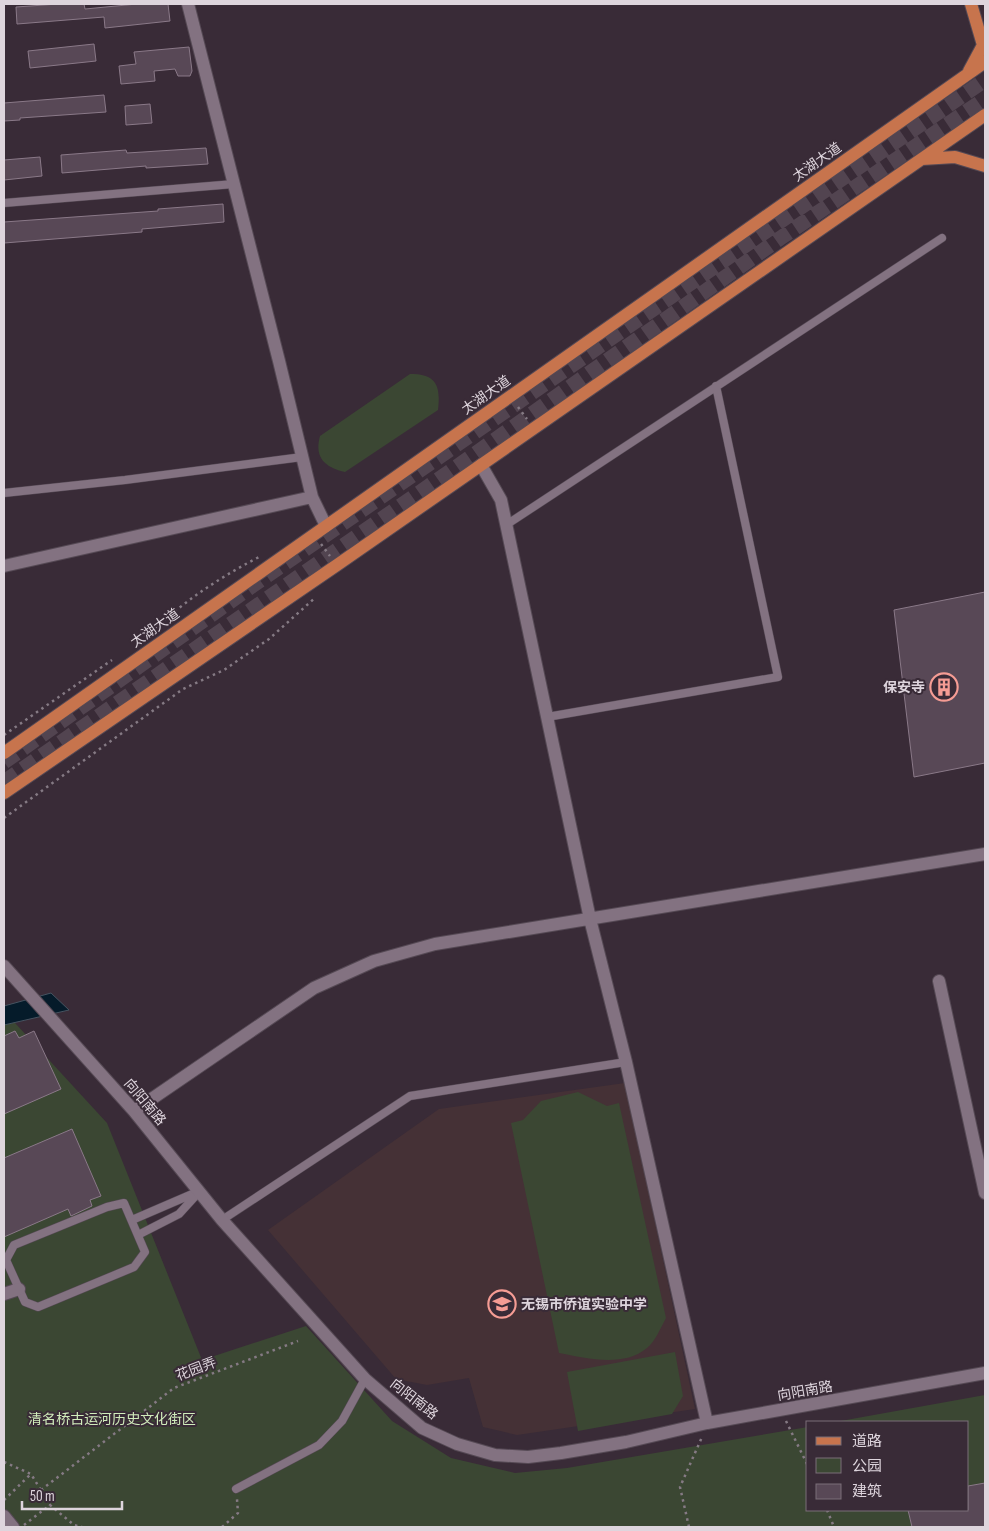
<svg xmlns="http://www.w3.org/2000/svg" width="989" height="1531" font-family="'Sofia Sans Condensed','Noto Sans SC',sans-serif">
	<rect width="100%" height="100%" fill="#392b37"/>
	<!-- education -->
	<path fill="#453136" d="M625,1083L695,1409L517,1435L483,1427L469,1378L427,1385L396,1379L268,1230L439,1109Z"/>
	<!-- green -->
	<path fill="#3b4733" d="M410,374C436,374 441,385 438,410L345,472C325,467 314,458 320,436Z
		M4,1011L107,1123L202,1360L306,1326L392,1421L451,1458L515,1473L567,1468L808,1427V1510H968V1422H835L985,1395V1527H4Z
		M578,1092L607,1106L619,1103L666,1318C661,1327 655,1342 647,1348C623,1368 586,1358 559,1353L511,1123L523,1120L541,1101Z
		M675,1352L683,1396L672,1414L578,1431L567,1372Z"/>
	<!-- water -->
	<path fill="#051b2a" stroke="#465360" d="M51,993L69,1010L4,1025V1006Z"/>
	<!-- building -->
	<path fill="#584856" stroke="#8a7988" d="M58,4H84L85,9L137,4H168L170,21L105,28L104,17L17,24L16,7Z
		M94,44L96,61L30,68L28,51Z
		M189,47L192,71L190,76H178L175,69L154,71L155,81L121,84L119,66L136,64L134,52Z
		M104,95L106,112L20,118V120L4,121V103Z
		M150,104L152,123L126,125L125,106Z
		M206,148L208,164L146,168V166L62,173L61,155L126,150L127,153Z
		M40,157L42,176L4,180V160Z
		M223,204L224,222L142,229V232L4,243V222L158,211V209Z
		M985,592V763L914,777L894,610Z
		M15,1031L19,1038L34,1031L61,1089L4,1114V1036Z
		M72,1129L101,1196L90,1200L92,1206L71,1216L68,1209L4,1237V1158Z
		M985,1483V1527H912L908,1510H968V1486Z"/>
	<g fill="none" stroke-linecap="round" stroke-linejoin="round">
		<!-- highway-tunnel -->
		<path stroke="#524450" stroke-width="15" stroke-dasharray="15 8" stroke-linecap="butt" d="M4,762L252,586L985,80
			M4,782L475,454L782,237L985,99"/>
		<!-- lane casing -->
		<g stroke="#554954" stroke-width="9">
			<path id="lane" d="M4,203L234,184
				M4,493L125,480L302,457
				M506,525L942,238
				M547,717L778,677L716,386
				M124,1203L145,1252L134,1267L38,1307L25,1302L6,1260L14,1245L107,1207Z
				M132,1220L197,1192
				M222,1220L410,1096L626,1062
				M138,1235L179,1214L199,1192
				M236,1489L319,1445L342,1421L365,1379"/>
		</g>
		<!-- street casing -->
		<g stroke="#554954" stroke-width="14">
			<path id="street" d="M188,4L279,361L312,497L326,526
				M481,465L501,500L590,919L626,1062L707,1423
				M4,566L312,497
				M4,966L134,1111L222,1220L365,1379L422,1428L457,1444L495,1455L528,1457L561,1453L626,1442L707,1423L985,1373
				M939,981L985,1193
				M134,1111L314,988L374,961L435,944L985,854
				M4,1294L19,1289
				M4,1516L13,1527"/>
		</g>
		<!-- primary casing -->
		<g stroke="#554954" stroke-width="14">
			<path id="primary" d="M969,71L983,45L971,4
				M922,159L955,157L985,166
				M4,753L985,62
				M4,793L337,565L985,115"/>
		</g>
		<!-- path -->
		<path stroke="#857a84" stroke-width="2.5" stroke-dasharray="2.5 4" stroke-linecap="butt" d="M518,407L527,419
			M321,544L330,556
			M145,637C182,603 215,580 259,557
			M4,735L112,660
			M4,818L183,689L224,670L269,639L316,597
			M786,1421L808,1466
			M4,1462L31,1474L50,1505
			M41,1490L174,1388L298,1341
			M4,1500L31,1474
			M827,1510L834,1527
			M24,1525L50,1505L74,1525L82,1527
			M222,1527L238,1513L237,1499
			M689,1527L680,1487L702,1437"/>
		<!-- lane -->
		<use href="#lane" stroke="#837281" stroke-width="8"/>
		<!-- street -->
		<use href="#street" stroke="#837281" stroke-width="12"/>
		<!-- primary -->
		<use href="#primary" stroke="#c7744d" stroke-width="12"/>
	</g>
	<!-- icons -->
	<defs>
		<g id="building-ring" transform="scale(1.4375)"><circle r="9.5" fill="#392b37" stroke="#f59c94" stroke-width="1.5"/><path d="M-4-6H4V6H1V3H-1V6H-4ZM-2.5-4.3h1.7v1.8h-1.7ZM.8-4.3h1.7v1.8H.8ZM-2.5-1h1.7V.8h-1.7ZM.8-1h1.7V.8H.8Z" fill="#f59c94"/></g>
		<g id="school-ring" transform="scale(1.4375)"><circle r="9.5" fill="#392b37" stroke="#f59c94" stroke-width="1.5"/><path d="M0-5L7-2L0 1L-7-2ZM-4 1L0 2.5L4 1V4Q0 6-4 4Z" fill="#f59c94"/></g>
	</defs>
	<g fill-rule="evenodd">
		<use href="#building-ring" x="944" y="687"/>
		<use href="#school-ring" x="502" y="1304"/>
	</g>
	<g text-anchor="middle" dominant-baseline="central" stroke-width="4" stroke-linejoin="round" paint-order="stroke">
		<!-- street labels -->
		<g font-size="14" fill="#ded5dd" stroke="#392b37">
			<text transform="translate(817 162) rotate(-35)">太湖大道</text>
			<text transform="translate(486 395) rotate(-35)">太湖大道</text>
			<text transform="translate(155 628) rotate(-35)">太湖大道</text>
			<text transform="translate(145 1102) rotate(50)">向阳南路</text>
			<text transform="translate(196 1369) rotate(-21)">花园弄</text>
			<text transform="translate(805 1391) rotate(-10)">向阳南路</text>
			<text transform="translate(414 1399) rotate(38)">向阳南路</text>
		</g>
		<!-- poi labels -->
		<g font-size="14" font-weight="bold" fill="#ded5dd" stroke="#392b37" text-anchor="end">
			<text x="925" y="687">保安寺</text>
			<text x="521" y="1304" text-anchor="start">无锡市侨谊实验中学</text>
		</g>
		<!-- park labels -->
		<g font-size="14" fill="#d0ecbb" stroke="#392b37">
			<text x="112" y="1419">清名桥古运河历史文化街区</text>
		</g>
	</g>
	<!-- border -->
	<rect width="989" height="1531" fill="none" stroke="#ded5dd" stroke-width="10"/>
	<!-- legend -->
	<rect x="806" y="1421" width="162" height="90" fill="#392b37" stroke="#7b6f79"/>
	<rect x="816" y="1437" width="25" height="8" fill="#c7744d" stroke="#7b6f79"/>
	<text x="852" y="1446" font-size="15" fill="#ded5dd">道路</text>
	<rect x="816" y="1458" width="25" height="15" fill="#3b4733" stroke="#7b6f79"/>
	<text x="852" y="1471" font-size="15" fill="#ded5dd">公园</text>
	<rect x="816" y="1484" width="25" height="15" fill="#584856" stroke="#7b6f79"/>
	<text x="852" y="1496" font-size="15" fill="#ded5dd">建筑</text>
	<!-- scale -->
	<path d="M22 1501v8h100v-8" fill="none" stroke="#ded5dd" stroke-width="2.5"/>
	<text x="30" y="1501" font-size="15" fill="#ded5dd" stroke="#392b37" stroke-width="4" paint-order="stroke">50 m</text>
</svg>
